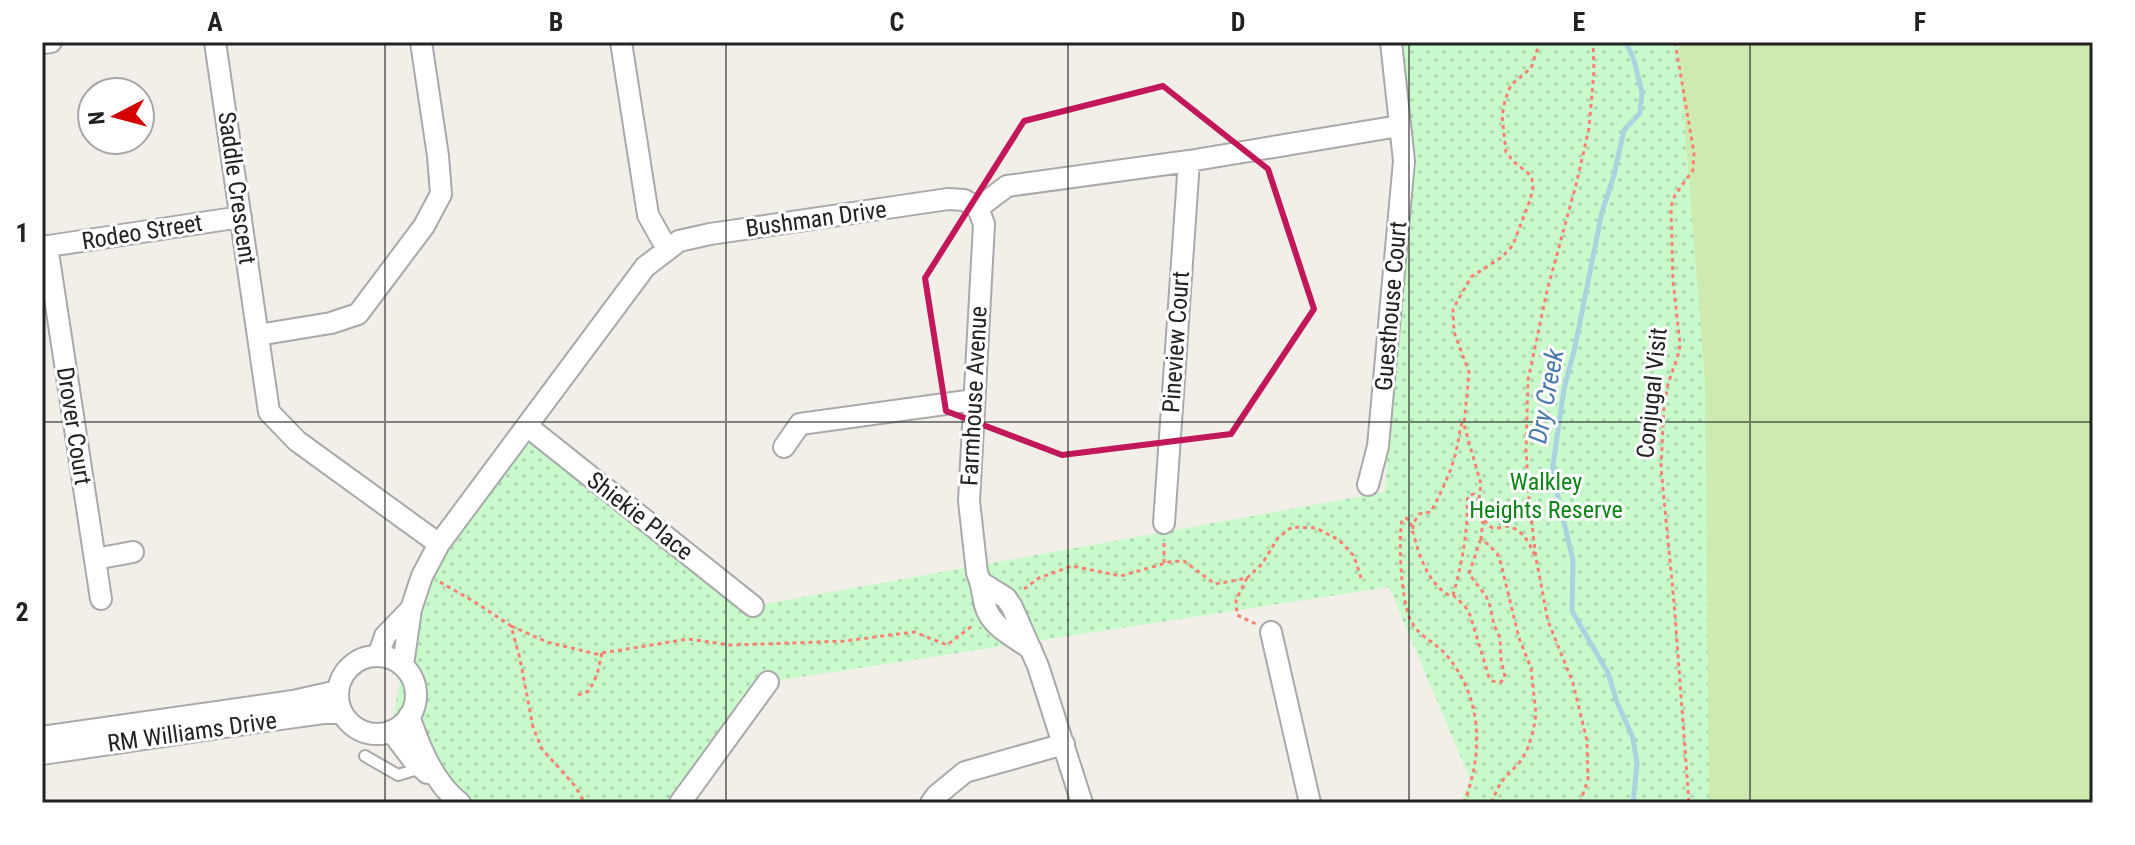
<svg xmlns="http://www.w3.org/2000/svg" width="2135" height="845" font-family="'Roboto Condensed',sans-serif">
	<defs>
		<pattern id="park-dots" width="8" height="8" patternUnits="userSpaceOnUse" patternTransform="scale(2)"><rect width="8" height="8" fill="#c8facc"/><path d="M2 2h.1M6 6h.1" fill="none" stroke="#acd6af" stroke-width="1.8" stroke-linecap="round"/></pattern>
	</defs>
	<rect width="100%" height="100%" fill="#f2efe9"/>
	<!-- grass -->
	<path fill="#cdebb0" d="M1675,42H2093V803H1702Z"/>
	<!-- park -->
	<path fill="url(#park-dots)" d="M1395,42H1678L1705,381L1709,803H1461L1470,779L1389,587L768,682L686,803H465L391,731L404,658L439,544L527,426L754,606L1385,492L1408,157Z"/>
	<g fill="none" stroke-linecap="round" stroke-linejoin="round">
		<!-- stream -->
		<path stroke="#aad3df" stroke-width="5" d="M1626,42L1634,60L1642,93L1640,113L1624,130L1614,175L1602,212L1575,347L1564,389L1552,472L1573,560L1572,611L1608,673L1617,702L1633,738L1637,764L1633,803"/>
		<!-- service casing -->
		<g stroke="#a9a9a9" stroke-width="14">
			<path id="service" d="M365,756L398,775L421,768"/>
		</g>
		<!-- minor casing -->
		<g stroke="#a9a9a9" stroke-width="24">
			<path id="minor" d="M215,42L269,412L297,441L439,544
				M621,42L648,215L667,249
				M42,43L51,42
				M978,208L984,224L969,501L977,573C982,584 982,593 985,605C991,627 1013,636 1031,649
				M47,246L101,599
				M42,247L241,217
				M258,335L331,323L358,314L424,226L441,194L438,156L421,42
				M527,426L753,606
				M784,447L800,424L974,400
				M1368,485L1378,446L1404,161L1391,42
				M1164,523L1189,161
				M95,559L133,552
				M982,583L1006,598L1012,607L1038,666L1082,803
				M1271,632L1310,803
				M378,656L385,636L411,609
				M338 695a39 39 0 1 1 78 0a39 39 0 1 1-78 0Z
				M401,664L404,658L411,609L422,576L439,544L645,267L679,241L710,234L948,199L964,200L978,208L1007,186L1189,161L1399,126
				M409,716C420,747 433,782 460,803
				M391,731L413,760L427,773
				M42,737L293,701L338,691
				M42,754L259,722L323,713H342
				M680,803L768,682
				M931,803L937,795L965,772L1064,744"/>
		</g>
		<!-- path -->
		<path stroke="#fa8072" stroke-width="3" stroke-dasharray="4 4" stroke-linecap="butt" d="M1675,42L1694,153L1693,170L1675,195L1671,207L1673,281L1680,344L1679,352L1668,384L1664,406L1661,468L1674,602L1689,803
			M1479,499L1481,484L1464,425L1469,372L1454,332L1453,309L1471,277L1502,257L1513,245L1530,200L1533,189L1532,179L1528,173L1514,162L1506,152L1502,116L1505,100L1511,85L1531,68L1540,42
			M1483,520L1481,538L1497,553L1501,564L1519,638L1531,668L1536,714L1533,732L1527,750L1520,762L1501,782L1491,803
			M1505,526C1522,528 1528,541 1535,555
			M1413,529V524L1419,514L1431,512C1441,492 1451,473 1456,451C1459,441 1459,431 1463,420
			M1164,563V543
			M1247,578L1262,564L1278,538L1292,527L1316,528L1339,540L1354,556L1361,578
			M440,582L478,604L511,626L520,659L533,727L542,749L575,786L585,803
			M1024,589L1039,578L1072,566L1121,576L1169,562L1184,561L1215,584L1247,578L1236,600L1237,615L1256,624
			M1453,595L1465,606L1470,615L1489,677L1492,681L1501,682L1505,677L1501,660L1500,638L1494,625L1490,606L1486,596L1469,574L1481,538
			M511,626L547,642L596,654L688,639L730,645L764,644L844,641L914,632L947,645L972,626
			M578,695L589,691L597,675L602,653
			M1464,803C1483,754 1483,700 1448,657C1438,644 1420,637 1412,623C1401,604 1398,542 1402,520L1406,518L1410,521C1417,547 1424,581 1450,596L1453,595C1462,564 1468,532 1467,500L1469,495L1474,494L1478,498C1487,547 1506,528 1528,501
			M1580,803L1588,779L1587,741L1573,683L1548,621L1536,558L1529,500L1526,450L1528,380L1547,291L1577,181L1589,128L1594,71L1593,42"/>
		<!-- service -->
		<use href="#service" stroke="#fff" stroke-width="10"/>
		<!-- minor -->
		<use href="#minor" stroke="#fff" stroke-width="20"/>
	</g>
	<!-- marked area -->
	<path fill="none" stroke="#c2185b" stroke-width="6" stroke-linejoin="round" d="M1163,86L1268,169L1314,309L1231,434L1062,455L946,411L925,278L1024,121Z"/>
	<!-- grid -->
	<path fill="none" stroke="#222" stroke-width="2" stroke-opacity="0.55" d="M385,42V803M726,42V803M1068,42V803M1409,42V803M1750,42V803M42,422H2093"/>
	<g text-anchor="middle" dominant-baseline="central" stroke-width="6" stroke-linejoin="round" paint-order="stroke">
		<!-- street labels -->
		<g font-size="24" fill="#222" stroke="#fff">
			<text transform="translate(237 188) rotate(82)">Saddle Crescent</text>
			<text transform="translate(816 219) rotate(-8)">Bushman Drive</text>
			<text transform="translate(142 232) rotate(-9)">Rodeo Street</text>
			<text transform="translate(1391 306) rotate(-85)">Guesthouse Court</text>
			<text transform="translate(1176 342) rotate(-86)">Pineview Court</text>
			<text transform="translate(1652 393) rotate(-84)">Conjugal Visit</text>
			<text transform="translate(974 396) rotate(-87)">Farmhouse Avenue</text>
			<text transform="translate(74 426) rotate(81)">Drover Court</text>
			<text transform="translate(640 516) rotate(38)">Shiekie Place</text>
			<text transform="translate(192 732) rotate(-8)">RM Williams Drive</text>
		</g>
		<!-- park labels -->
		<g font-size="24" fill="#0c8416" stroke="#fff">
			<text x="1546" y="482">Walkley<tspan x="1546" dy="28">Heights Reserve</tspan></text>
		</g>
		<!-- water labels -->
		<g font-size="26" font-style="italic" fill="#4a7aab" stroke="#fff">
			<text transform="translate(1546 396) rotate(-79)">Dry Creek</text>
		</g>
	</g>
	<!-- border -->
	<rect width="2135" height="845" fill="none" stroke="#ffffff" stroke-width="88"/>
	<!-- north arrow -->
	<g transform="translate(116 116) rotate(264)"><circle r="38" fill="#ffffff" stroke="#a7a7a7" stroke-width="2"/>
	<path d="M0-6L14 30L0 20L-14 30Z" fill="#d40000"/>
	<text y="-12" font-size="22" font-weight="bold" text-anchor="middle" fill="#222222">N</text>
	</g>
	<rect x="44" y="44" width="2047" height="757" fill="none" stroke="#222" stroke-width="3"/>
	<g font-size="26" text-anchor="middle" font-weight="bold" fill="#222">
		<text x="215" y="31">A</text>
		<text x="556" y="31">B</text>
		<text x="897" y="31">C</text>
		<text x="1238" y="31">D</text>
		<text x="1579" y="31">E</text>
		<text x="1920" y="31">F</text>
		<text x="22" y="242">1</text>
		<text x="22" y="621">2</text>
	</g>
</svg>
